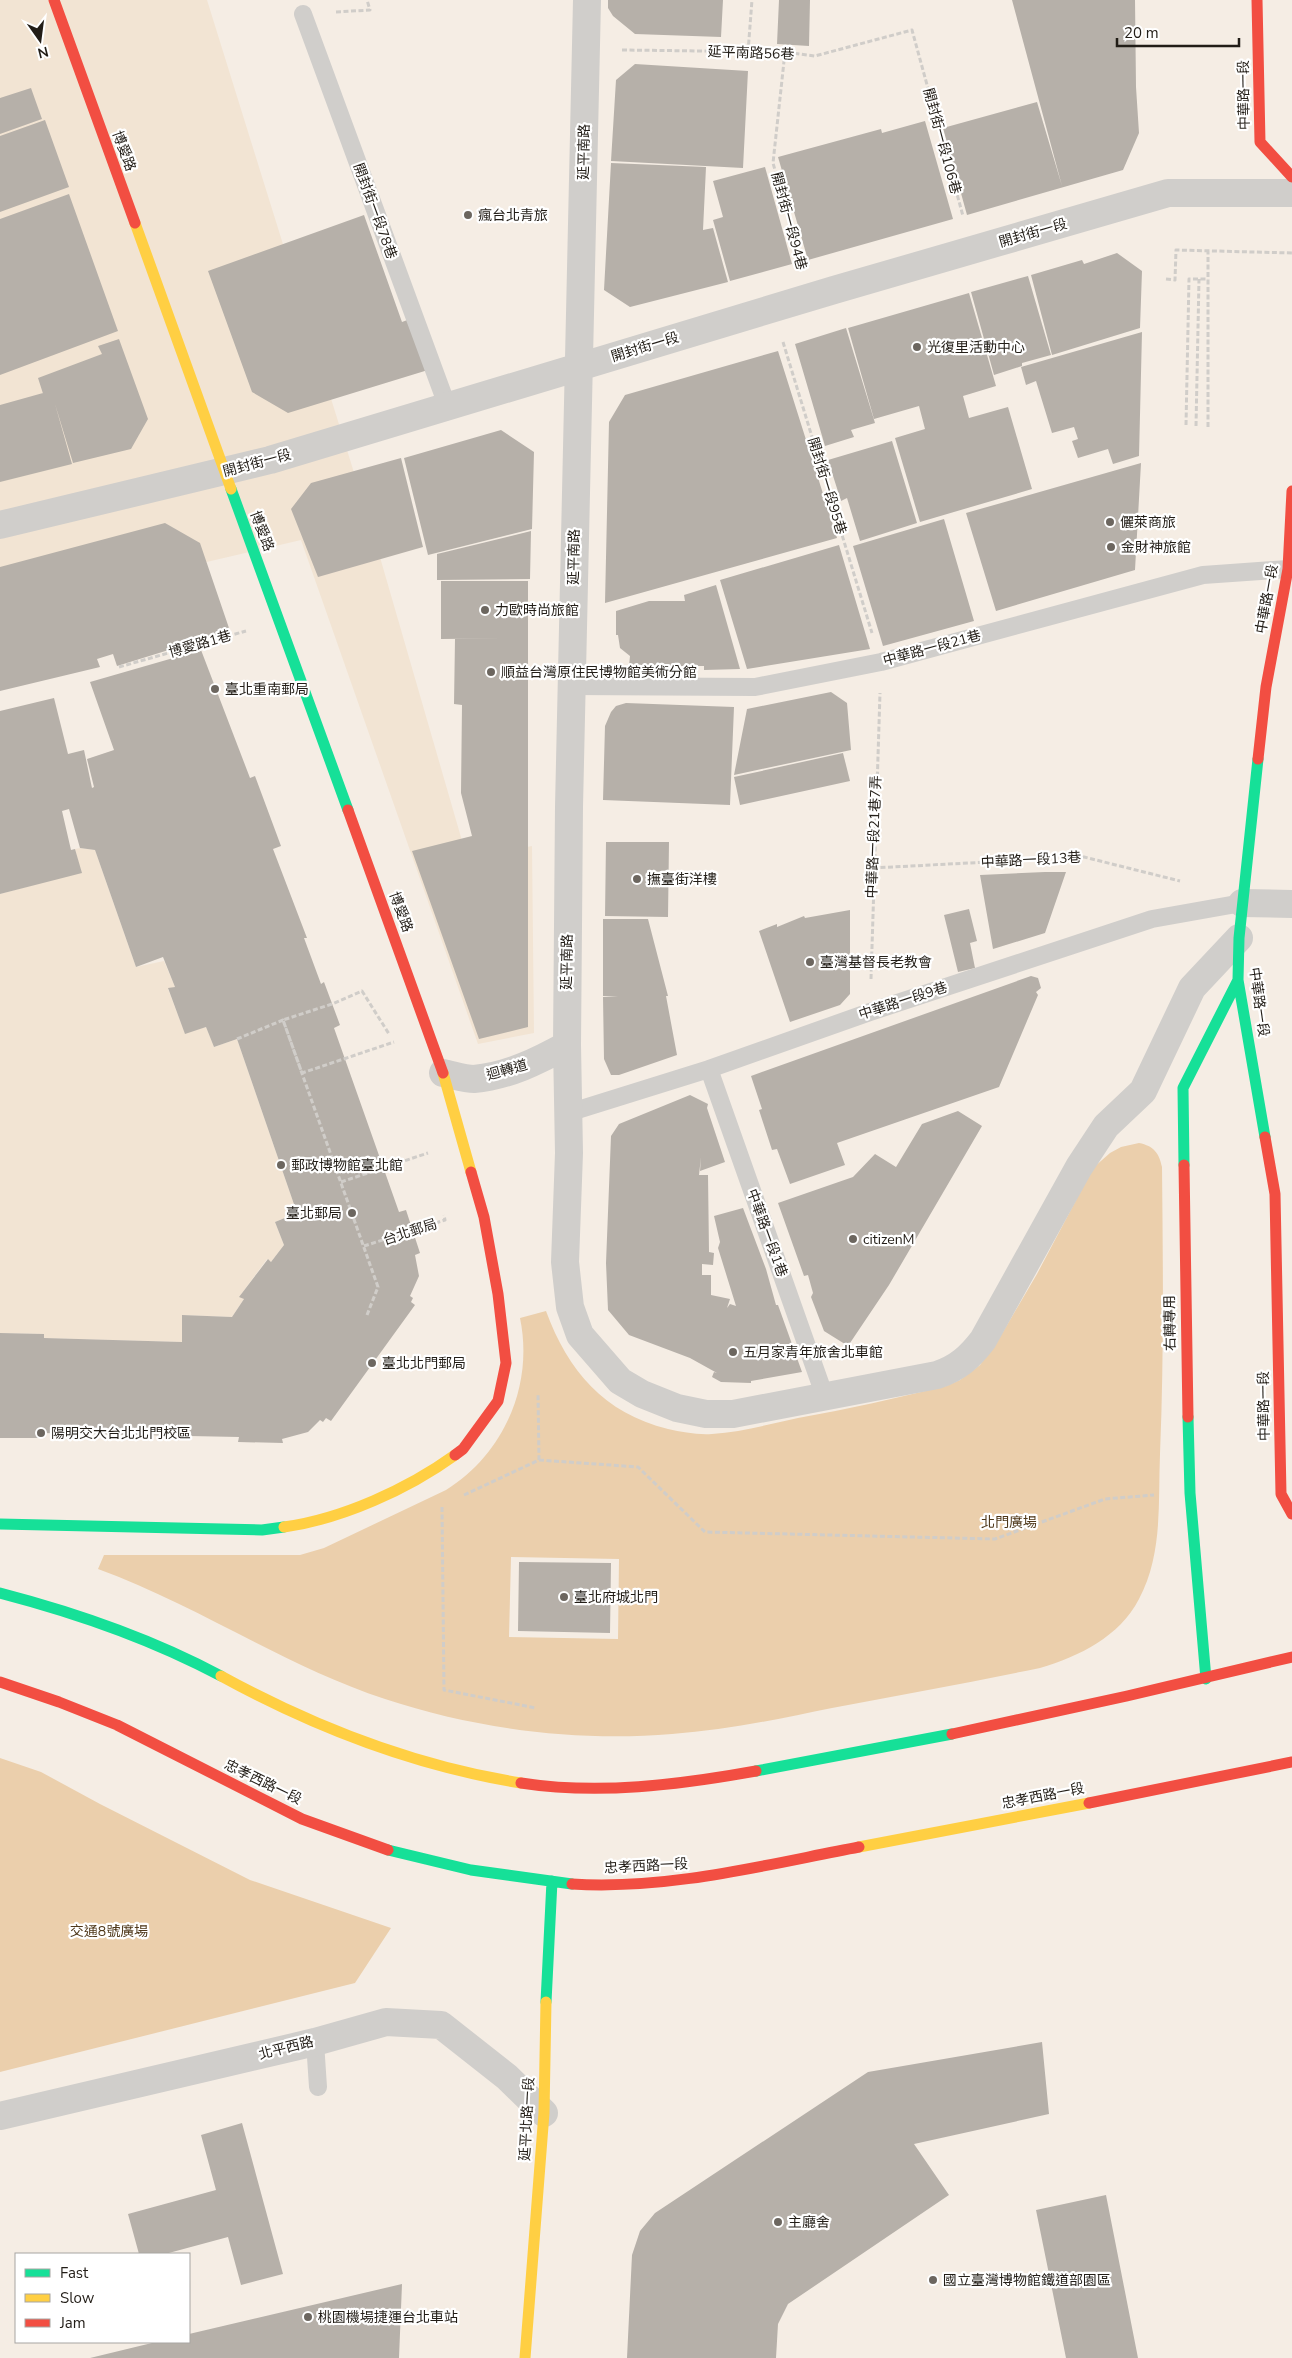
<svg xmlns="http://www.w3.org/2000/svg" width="1292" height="2358" font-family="'Nunito Sans','Noto Sans TC',sans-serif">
	<rect width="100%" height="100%" fill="#f5ede4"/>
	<!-- built -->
	<path fill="#f2e4d3" d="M0,0H207L375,540L467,858L532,846L534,1033L478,1044L301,540L0,610Z
		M80,848L95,850L136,967L164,961L175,987L168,989L185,1033L206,1027L214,1047L237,1039L297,1213L275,1222L284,1245L271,1262L267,1259L240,1296L244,1299L232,1317L182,1315V1342L44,1338V1334L0,1333V894L81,872L75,849Z"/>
	<!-- green -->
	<path fill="#ebcfac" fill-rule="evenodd" d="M1139,1143C1154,1146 1159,1153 1162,1167C1163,1263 1164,1359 1160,1454C1158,1503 1163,1554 1139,1599C1119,1637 1080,1656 1040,1668C971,1682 902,1695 832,1708C779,1719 726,1730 672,1734C576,1742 476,1729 385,1699C285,1666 197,1605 98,1569L104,1555H300L324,1548L446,1490C504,1454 534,1385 520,1318L546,1311C568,1371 604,1413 668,1429C682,1432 697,1435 712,1434C741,1432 770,1424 798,1418C848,1409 897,1398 946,1386L960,1380L980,1365L1000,1337L1037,1274L1093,1168L1110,1153L1121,1147ZM511,1557L619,1559L618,1639L509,1637Z
		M0,1758L41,1772L100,1804L250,1880L391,1928L355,1983L0,2072Z"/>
	<!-- building -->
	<path fill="#b6b0a9" d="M608,0H723L721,37L635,34L613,16L608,8Z
		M779,0H810L809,46L777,44Z
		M1012,0H1135L1136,87L1139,133L1123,170L967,215L943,128L1037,102L1062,186Z
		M635,64L748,71L743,168L611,161L616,80Z
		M31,88L42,119L0,134V98Z
		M45,120L69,187L0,212V136Z
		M925,121L953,219L808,260L778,157L881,129L882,133Z
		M611,163L706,167L703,230L713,228L728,282L630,307L604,290Z
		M765,167L792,264L730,281L713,220L723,217L713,181Z
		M69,194L118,331L0,375V219Z
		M364,215L402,322L410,319L428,370L288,413L252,392L208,271Z
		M1117,253L1142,271L1140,328L1052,355L1031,275L1082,260L1084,264Z
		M1028,276L1051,355L1022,363V366L994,375L971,292Z
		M969,293L996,386L963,396L969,418L1008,407L1032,489L920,522L895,438L925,429L919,406L874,419L848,328Z
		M846,328L875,423L851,430L854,437L825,446L795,344Z
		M1142,332L1139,456L1113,464L1108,449L1078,458L1072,441L1078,439L1074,427L1052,433L1036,381L1026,385L1021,367Z
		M119,339L148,419L131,449L73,463L55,404L72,464L0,482V405L43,393L47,406L38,378L102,354L98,346Z
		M778,351L837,538L605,603L609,422L625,395Z
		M501,430L534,452L532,529L428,555L404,458Z
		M892,441L917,523L860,541L847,498L841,501L828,460Z
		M401,458L423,547L318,577L291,509L311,483Z
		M1141,463L1135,570L996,611L966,513Z
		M944,519L974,621L883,646L853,546Z
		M165,523L200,543L230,631L117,666L113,654L97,659L100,667L0,691V567Z
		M531,531L530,579L437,580V554Z
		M839,545L870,649L747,669L720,580Z
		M441,581H528V1027L479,1039L412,851L472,836L461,793L462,705L454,704L455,639L525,638L441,639Z
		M716,585L740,669L704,670V666H629L630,656L620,648L618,635H616V611L649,601H685L684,595Z
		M201,650L250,778L255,776L281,846L273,849L307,938H304L321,984L324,982L340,1025L334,1028L399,1212L406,1210L420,1253L415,1255L419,1276L410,1296L413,1298L411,1302L415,1305L331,1421L326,1418L323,1422L320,1420L308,1432L282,1439L283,1443L238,1442L239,1437L41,1433V1438H0V1333L44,1334V1338L182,1342V1315L232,1317L244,1299L239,1297L268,1259L271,1262L284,1245L275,1222L297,1213L237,1039L214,1047L206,1027L185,1034L168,988L175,987L163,957L136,967L95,850L80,848L69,809L62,811L71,850L75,849L82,873L0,894V711L54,698L68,754L84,750L92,788L94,787L87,759L114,750L90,682Z
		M831,692L847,703L851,750L734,775L747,709Z
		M626,703L734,707L730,805L603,800L605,726L611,712L616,706Z
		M843,753L850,781L740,805L734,777Z
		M606,842H669L668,917L605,916Z
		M1045,872H1066L1045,933L993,949L980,875Z
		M969,909L977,941L970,943L975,968L958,972L944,915Z
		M850,910V994L840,1005L790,1022L759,931L777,924V927L804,916L805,918Z
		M603,919H648L668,996H666L677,1055L619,1075H611L604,1059L603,997L618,996H603Z
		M1031,976L1038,978L1041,988L1036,992L1038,995L999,1087L837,1143L845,1165L790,1184L777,1149L772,1150L759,1110L762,1109L751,1076Z
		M690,1095L708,1104L707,1108L725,1162L700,1171L701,1157L699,1175H708L709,1252L714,1253L713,1265L702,1264V1275H711V1295L730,1299L727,1308L730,1304L736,1306L718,1248L720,1242L714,1216L743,1208L766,1269L776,1305H778L802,1372L751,1381V1383L721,1382L712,1377L714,1372L717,1373L690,1358L629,1335L608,1310L606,1263L611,1136L619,1124Z
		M958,1111L982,1126L889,1285L848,1346L824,1331L811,1297L813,1293L808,1275L804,1276L778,1203L853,1177L875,1154L896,1167L922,1124Z
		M519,1562L611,1563L610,1633L518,1631Z
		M1042,2042L1049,2114L914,2144L949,2195L788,2304L778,2324L776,2358H627L632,2255L640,2231L655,2213L868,2072Z
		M242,2123L283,2274L241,2285L228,2237L165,2254H139L128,2214L216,2190L201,2135Z
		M1106,2195L1138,2358H1066L1036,2210Z
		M402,2284L399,2358H90L156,2342H189V2334Z"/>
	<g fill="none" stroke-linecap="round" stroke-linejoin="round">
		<!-- path -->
		<path stroke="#d0cdc9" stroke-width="3" stroke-dasharray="5 2.5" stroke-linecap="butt" d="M336,12L370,10L367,0
			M622,50L785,52L815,56L912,30L963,216
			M748,52L752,0
			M785,52L773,163L801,262
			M1166,279L1175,280L1176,250L1292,253
			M783,342L872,633
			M1186,425L1189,279H1208
			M1196,426L1199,279
			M1208,427V251
			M119,667L246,631
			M873,868L1084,857L1180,881
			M871,979L880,693
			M237,1039L283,1020L302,1073L394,1042
			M341,1182L428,1153
			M364,1246L445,1220L444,1215
			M367,1315L378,1287L283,1020L332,1004L362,991L389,1034
			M539,1460L638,1467L705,1532L995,1539L1105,1499L1154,1495
			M464,1495L539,1460L538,1393
			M442,1507L444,1690L536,1708"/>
		<!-- lane -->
		<path stroke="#d0cecb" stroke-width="18" d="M303,14L448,408
			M570,686L755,687L881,662L1203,575L1288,569
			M709,1069L825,1397
			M568,1113L709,1069L870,1012L1152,919L1242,903
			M315,2042L318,2087"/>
		<!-- street -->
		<path stroke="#d0cecb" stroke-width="28" d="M587,0L569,807L567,1045L569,1153L565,1262L570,1307L580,1335L620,1381L642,1394L677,1408L706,1414H733L937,1375C958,1368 970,1357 983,1340L1079,1167L1106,1126L1143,1091L1192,988L1239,938
			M0,525L270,460L834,290L1168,193H1292
			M1242,903L1292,904
			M443,1073C453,1075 465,1079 474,1079C508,1076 538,1061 567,1045
			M0,2116L315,2042L386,2022L441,2025L507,2077L544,2113"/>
		<!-- fast -->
		<path stroke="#16e098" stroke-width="11" d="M231,489L348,810
			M1258,759L1239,938L1238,980L1265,1137
			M1184,1165L1183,1088L1238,980
			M1188,1417L1190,1493L1206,1679
			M0,1524L262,1530L284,1527
			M0,1593C77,1613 150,1638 221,1676
			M756,1771L952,1734
			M388,1850L471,1870L572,1884
			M546,2002L552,1881"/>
		<!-- slow -->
		<path stroke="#ffcf43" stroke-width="11" d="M135,223L231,489
			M443,1073L471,1172
			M284,1527C342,1519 408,1489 455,1455
			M221,1676C316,1728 414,1766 521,1783
			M859,1847L1089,1803
			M525,2358L544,2113L546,2002"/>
		<!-- jam -->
		<path stroke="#f24e42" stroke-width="11" d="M54,0L135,223
			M1257,0L1260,142L1292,177
			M1258,759L1266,687L1288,569L1292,491
			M348,810L443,1073
			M1265,1137L1275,1194L1281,1494L1292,1514
			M1184,1165L1188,1417
			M455,1455L463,1449L498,1401L506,1363L498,1294L484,1217L471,1172
			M0,1682L59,1702L117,1725L302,1819L388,1850
			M952,1734L1127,1696L1292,1657
			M521,1783C598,1795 679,1785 756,1771
			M1089,1803L1292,1762
			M572,1884C669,1890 764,1865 859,1847"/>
	</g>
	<!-- markers -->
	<g fill="#6c665f" stroke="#fff" stroke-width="2">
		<circle cx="468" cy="215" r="5"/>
		<circle cx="917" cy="347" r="5"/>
		<circle cx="1110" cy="522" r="5"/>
		<circle cx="1111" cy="547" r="5"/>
		<circle cx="485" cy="610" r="5"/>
		<circle cx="491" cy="672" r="5"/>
		<circle cx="215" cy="689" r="5"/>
		<circle cx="637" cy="879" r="5"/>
		<circle cx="810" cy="962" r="5"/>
		<circle cx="281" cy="1165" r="5"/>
		<circle cx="352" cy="1213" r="5"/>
		<circle cx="853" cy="1239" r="5"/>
		<circle cx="733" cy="1352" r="5"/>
		<circle cx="372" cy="1363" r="5"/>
		<circle cx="41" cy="1433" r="5"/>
		<circle cx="564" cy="1597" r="5"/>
		<circle cx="778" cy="2222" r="5"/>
		<circle cx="933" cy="2280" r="5"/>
		<circle cx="308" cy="2317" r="5"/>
	</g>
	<g text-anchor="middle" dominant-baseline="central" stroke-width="4.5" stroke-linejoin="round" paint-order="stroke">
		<!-- street labels -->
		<g font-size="14" fill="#221d17" stroke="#fff">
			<text transform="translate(751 53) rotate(2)">延平南路56巷</text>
			<text transform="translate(1244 95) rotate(-91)">中華路一段</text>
			<text transform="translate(942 141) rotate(75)">開封街一段106巷</text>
			<text transform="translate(124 151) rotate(70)">博愛路</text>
			<text transform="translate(584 152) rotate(-89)">延平南路</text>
			<text transform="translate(375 211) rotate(70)">開封街一段78巷</text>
			<text transform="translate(789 221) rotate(75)">開封街一段94巷</text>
			<text transform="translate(1033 233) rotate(-16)">開封街一段</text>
			<text transform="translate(645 347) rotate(-17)">開封街一段</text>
			<text transform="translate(257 463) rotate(-15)">開封街一段</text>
			<text transform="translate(827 486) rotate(73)">開封街一段95巷</text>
			<text transform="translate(262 531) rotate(69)">博愛路</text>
			<text transform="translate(574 557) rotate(-89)">延平南路</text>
			<text transform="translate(1267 599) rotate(-80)">中華路一段</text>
			<text transform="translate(200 644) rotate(-16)">博愛路1巷</text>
			<text transform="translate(932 648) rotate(-15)">中華路一段21巷</text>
			<text transform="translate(874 837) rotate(-88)">中華路一段21巷7弄</text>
			<text transform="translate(1031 860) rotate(-3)">中華路一段13巷</text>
			<text transform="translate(401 912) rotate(70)">博愛路</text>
			<text transform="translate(567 962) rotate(-89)">延平南路</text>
			<text transform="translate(903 1001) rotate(-18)">中華路一段9巷</text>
			<text transform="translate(1259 1002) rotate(82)">中華路一段</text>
			<text transform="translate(507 1070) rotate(-16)">迴轉道</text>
			<text transform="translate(410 1232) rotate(-18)">台北郵局</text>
			<text transform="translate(767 1233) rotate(70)">中華路一段1巷</text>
			<text transform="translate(1170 1323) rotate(-91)">右轉專用</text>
			<text transform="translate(1264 1406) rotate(-91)">中華路一段</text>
			<text transform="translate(263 1782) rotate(26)">忠孝西路一段</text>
			<text transform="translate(1043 1796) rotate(-11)">忠孝西路一段</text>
			<text transform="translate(646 1866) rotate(-3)">忠孝西路一段</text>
			<text transform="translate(286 2048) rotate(-14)">北平西路</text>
			<text transform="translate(527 2119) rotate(-87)">延平北路一段</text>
		</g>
		<!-- poi labels -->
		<g font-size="14" fill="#221d17" stroke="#fff" text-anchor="start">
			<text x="478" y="215">瘋台北青旅</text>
			<text x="927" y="347">光復里活動中心</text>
			<text x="1120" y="522">儷萊商旅</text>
			<text x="1121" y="547">金財神旅館</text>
			<text x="495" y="610">力歐時尚旅館</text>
			<text x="501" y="672">順益台灣原住民博物館美術分館</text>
			<text x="225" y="689">臺北重南郵局</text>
			<text x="647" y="879">撫臺街洋樓</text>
			<text x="820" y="962">臺灣基督長老教會</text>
			<text x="291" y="1165">郵政博物館臺北館</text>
			<text x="342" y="1213" text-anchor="end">臺北郵局</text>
			<text x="863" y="1239">citizenM</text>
			<text x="743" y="1352">五月家青年旅舍北車館</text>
			<text x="382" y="1363">臺北北門郵局</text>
			<text x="51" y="1433">陽明交大台北北門校區</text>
			<text x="574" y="1597">臺北府城北門</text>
			<text x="788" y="2222">主廳舍</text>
			<text x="943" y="2280">國立臺灣博物館鐵道部園區</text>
			<text x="318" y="2317">桃園機場捷運台北車站</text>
		</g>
		<!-- park labels -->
		<g font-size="14" fill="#4e3719" stroke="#fff">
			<text x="1009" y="1522">北門廣場</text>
			<text x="109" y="1931">交通8號廣場</text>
		</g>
	</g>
	<!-- legend -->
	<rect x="15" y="2253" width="175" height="90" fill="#ffffff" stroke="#a7a5a2"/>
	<rect x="25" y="2269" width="25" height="8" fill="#16e098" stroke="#a7a5a2"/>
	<text x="60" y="2278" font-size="15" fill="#221d17">Fast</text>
	<rect x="25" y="2294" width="25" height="8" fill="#ffcf43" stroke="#a7a5a2"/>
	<text x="60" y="2303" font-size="15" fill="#221d17">Slow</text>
	<rect x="25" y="2319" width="25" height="8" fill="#f24e42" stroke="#a7a5a2"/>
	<text x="60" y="2328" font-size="15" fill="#221d17">Jam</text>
	<!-- north arrow -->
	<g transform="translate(40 40) rotate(166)" stroke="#ffffff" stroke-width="4" paint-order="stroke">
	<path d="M0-4L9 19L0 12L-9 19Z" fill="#221d17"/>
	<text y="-8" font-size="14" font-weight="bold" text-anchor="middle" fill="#221d17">N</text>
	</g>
	<!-- scale -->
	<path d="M1117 38v8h122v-8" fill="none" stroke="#221d17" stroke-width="2.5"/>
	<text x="1124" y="38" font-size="15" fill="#221d17" stroke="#ffffff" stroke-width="4" paint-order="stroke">20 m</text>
</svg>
